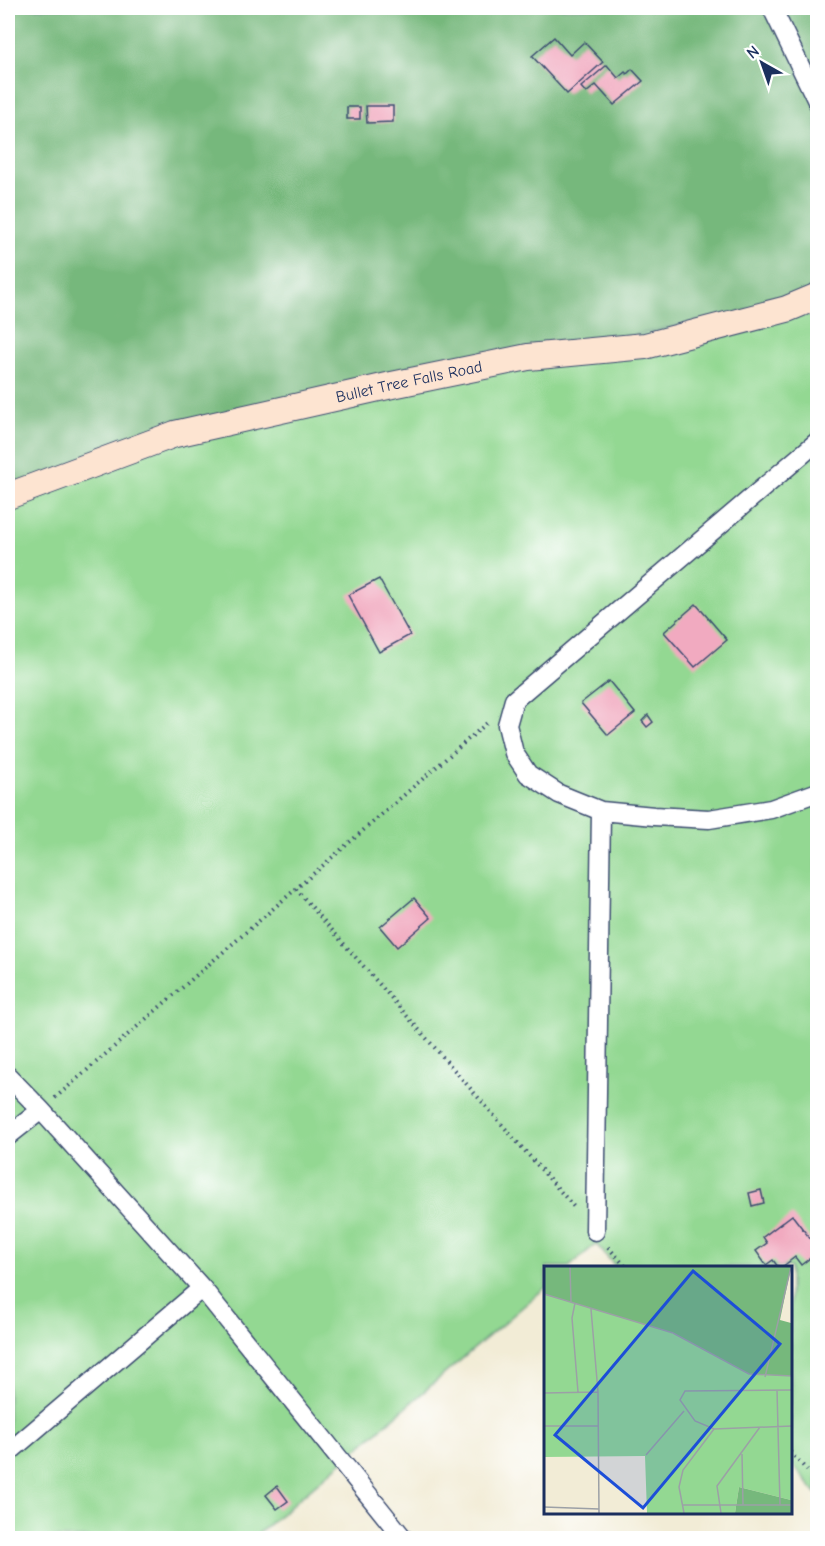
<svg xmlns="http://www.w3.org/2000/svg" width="825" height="1546" font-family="'Comic Neue',sans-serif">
	<rect width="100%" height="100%" fill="#fff"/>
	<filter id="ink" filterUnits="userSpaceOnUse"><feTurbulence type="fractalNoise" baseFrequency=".0167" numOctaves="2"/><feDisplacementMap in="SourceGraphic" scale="12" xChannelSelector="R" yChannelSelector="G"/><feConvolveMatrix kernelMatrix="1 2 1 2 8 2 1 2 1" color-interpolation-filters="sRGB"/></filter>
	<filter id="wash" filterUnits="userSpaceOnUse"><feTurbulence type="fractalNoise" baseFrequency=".008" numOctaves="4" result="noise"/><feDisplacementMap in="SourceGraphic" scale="24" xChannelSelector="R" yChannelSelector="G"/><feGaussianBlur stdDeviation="1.35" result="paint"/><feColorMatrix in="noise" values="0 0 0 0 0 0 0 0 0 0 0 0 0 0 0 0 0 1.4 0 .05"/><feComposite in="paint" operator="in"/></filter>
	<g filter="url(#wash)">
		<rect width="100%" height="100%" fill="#f2ecd6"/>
		<!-- green -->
		<path fill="#93d892" stroke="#578478" stroke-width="1.5" d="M817,296V1494L791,1463L790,1267H616L596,1244L569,1267H546V1287L253,1538H8V496L175,434Z"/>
		<!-- forest -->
		<path fill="#76b87c" stroke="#48746d" stroke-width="1.5" d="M8,8H817V296L175,434L8,496Z"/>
		<g id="blocks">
			<!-- building -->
			<path fill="#f1aac0" d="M554,37L570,55L584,42L603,62L567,94L532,56Z
				M607,65L618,78L625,72L627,74L632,69L643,81L614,105L596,85L586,93L581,87Z
				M366,106H393V122L367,123Z
				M347,107H360V119H347Z
				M379,579L410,635L379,652L348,595Z
				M696,604L727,640L695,667L664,632Z
				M609,681L635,713L608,735L581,703Z
				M648,715L653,722L647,727L642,721Z
				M414,898L431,918L397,947L380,927Z
				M761,1190L764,1203L752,1206L749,1193Z
				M792,1215L818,1249V1252L801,1265L795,1257L782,1267H778L773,1260L766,1265L756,1251L767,1243L763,1237Z
				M277,1486L288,1501L277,1509L266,1495Z"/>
		</g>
	</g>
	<g filter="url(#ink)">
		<use href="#blocks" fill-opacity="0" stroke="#3b4b70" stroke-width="1.5"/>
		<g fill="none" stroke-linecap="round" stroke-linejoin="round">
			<!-- street casing -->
			<g stroke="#3b4b70" stroke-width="21">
				<path id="street" d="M772,8L818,103
					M818,441L514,700L507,725L514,753L528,774L559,794L601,811L654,816L709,819L771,809L818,792
					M8,1076L41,1110L202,1288L403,1538
					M8,1136L41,1110
					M595,1231L601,811
					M8,1453L202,1288"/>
			</g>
			<!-- secondary casing -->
			<g stroke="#3b4b70" stroke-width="28">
				<g id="secondary">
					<path id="s1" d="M8,496L175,434L392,385L528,357L645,346L787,309L818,296"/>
				</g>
			</g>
			<!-- path -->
			<path stroke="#3b4b70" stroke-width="4" stroke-dasharray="1.5 4.5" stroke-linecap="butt" d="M296,889L574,1207
				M55,1098L487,723
				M608,1247L626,1267
				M790,1452L818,1482"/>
			<!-- street -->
			<use href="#street" stroke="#fff" stroke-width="18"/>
			<!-- secondary -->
			<use href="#secondary" stroke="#fde4d1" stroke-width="26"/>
		</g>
	</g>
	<g text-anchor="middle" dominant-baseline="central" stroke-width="4.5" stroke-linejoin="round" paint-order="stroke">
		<!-- street labels -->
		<g font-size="16" fill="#1b2f5e" stroke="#fff">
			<text stroke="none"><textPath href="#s1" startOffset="418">Bullet Tree Falls Road</textPath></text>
		</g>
	</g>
	<!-- overview -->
	<g transform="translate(544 1266)">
		<rect width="248" height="248" fill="#f2ecd6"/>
		<path d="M0,28L92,54L247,110V234L195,221L191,247H103L101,190L0,191Z" fill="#93d892"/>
		<path d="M0,1H247L236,54L247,57V110L205,108L129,67L0,28ZM195,221L247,234V247H191Z" fill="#76b87c"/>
		<path fill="none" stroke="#9ca0a6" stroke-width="1.5" d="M26,1L27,36M0,28L129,67L205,108L248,110M31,37L28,52L34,126M47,43L54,126L55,247M221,111L247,1M233,124L236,239M248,124L141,125L136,134L151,155L170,163L248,160M0,127L54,126M0,160H55M198,188L199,239M102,189L140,145M138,239H248M0,241L55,243M140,247L135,221L139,204L170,163M177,247L173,220L216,161"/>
		<path fill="#1d4ed8" fill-opacity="0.15" stroke="#1d4ed8" stroke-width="3" d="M149,5L236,78L99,242L11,169Z"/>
		<rect width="248" height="248" fill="none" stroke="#1b2f5e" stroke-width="3"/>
	</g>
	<!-- margin -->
	<rect width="825" height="1546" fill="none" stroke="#fff" stroke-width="30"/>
	<!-- north arrow -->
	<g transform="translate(762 63) rotate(320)" stroke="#ffffff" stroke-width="4.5" paint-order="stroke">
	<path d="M0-4.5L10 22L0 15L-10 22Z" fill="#1b2f5e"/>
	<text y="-9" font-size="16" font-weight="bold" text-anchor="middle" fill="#1b2f5e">N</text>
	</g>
</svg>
